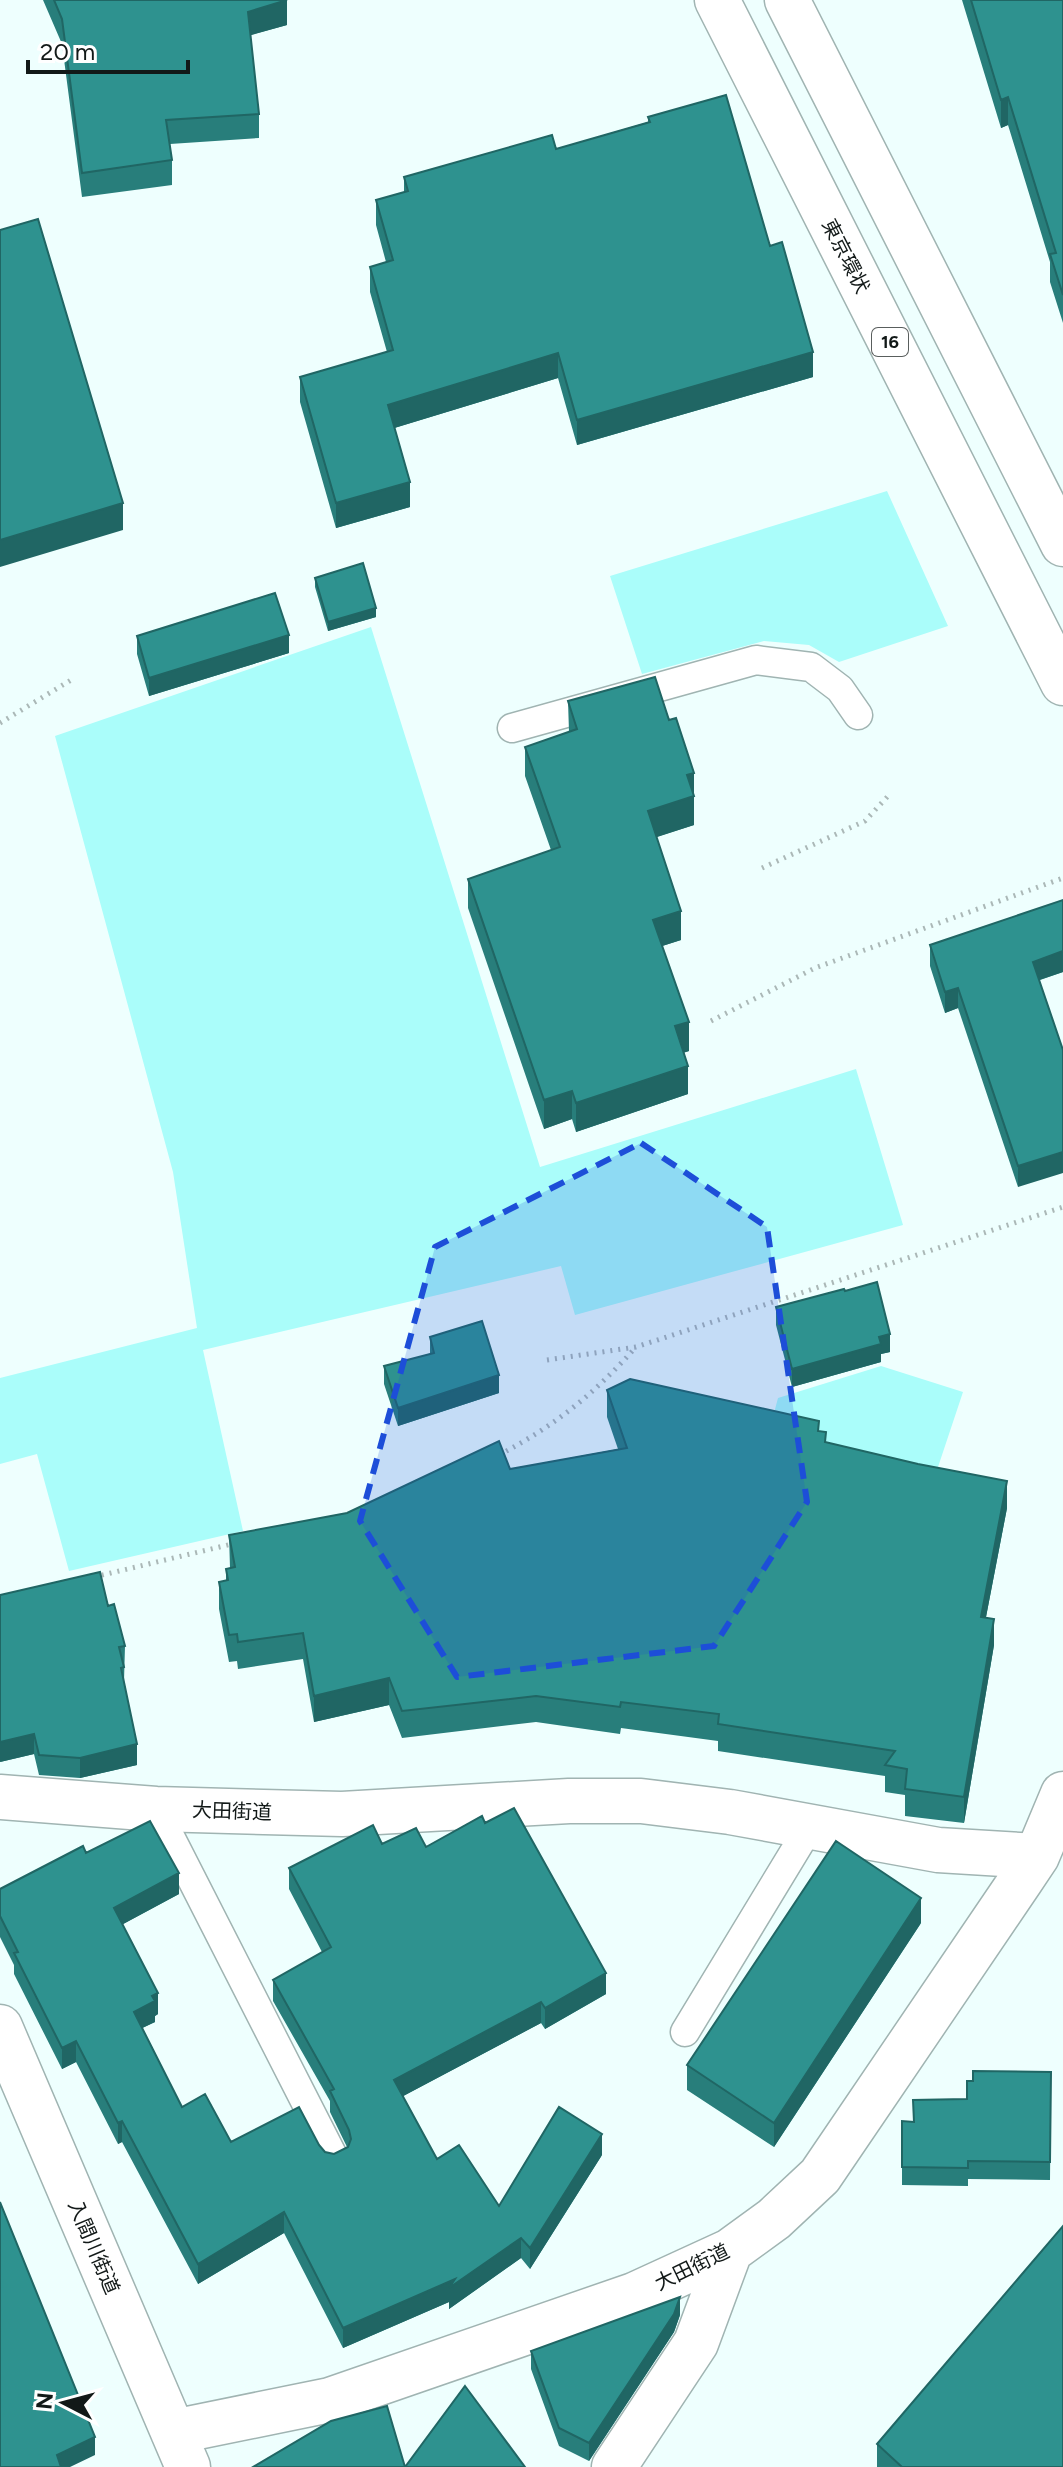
<svg xmlns="http://www.w3.org/2000/svg" width="1063" height="2467" font-family="Figtree,'Noto Sans JP',sans-serif">
	<rect width="100%" height="100%" fill="#eefffe"/>
	<!-- green -->
	<path fill="#aafdfa" d="M887,491L948,626L839,662L809,645L764,641L642,674L610,576Z
		M371,627L540,1167L856,1069L903,1225L575,1315L561,1266L203,1350L243,1531L69,1571L37,1454L0,1464V1378L197,1328L173,1172L55,736Z
		M881,1366L963,1392L936,1473L769,1432L778,1398Z"/>
	<g fill="none" stroke-linecap="round" stroke-linejoin="round">
		<!-- service casing -->
		<g stroke="#a0b4b2" stroke-width="31">
			<path id="service" d="M512,728L756,660L811,667L840,689L858,715
				M156,1809L334,2158
				M685,2032L810,1826"/>
		</g>
		<!-- minor casing -->
		<g stroke="#a0b4b2" stroke-width="47">
			<path id="minor" d="M0,1797L156,1809L342,1814L569,1801H641L730,1812L938,1850L1037,1856
				M0,2027L188,2467
				M173,2432L330,2400L634,2295L730,2251L774,2219L820,2176L1021,1880L1037,1856L1063,1794
				M614,2467L696,2343L730,2251"/>
		</g>
		<!-- trunk casing -->
		<g stroke="#a0b4b2" stroke-width="47">
			<path id="trunk" d="M717,0L1063,683
				M787,0L1063,544"/>
		</g>
		<!-- path -->
		<path stroke="#abb8b7" stroke-width="5" stroke-dasharray="2 6" stroke-linecap="butt" d="M0,723L71,680
			M762,868L865,821L889,795
			M711,1021L815,968L1063,878
			M547,1360L636,1347L1063,1207
			M499,1455C556,1425 594,1394 636,1347
			M94,1577L232,1544"/>
		<!-- service -->
		<use href="#service" stroke="#fff" stroke-width="28"/>
		<!-- minor -->
		<use href="#minor" stroke="#fff" stroke-width="44"/>
		<!-- trunk -->
		<use href="#trunk" stroke="#fff" stroke-width="44"/>
	</g>
	<!-- wall -->
	<path fill="#287e7b" d="M43,0H287V25L250,35L259,114V138L170,144L172,160V185L82,197L62,44Z
		M962,0H1063V323L1050,282V262L1008,125L1001,128Z
		M648,117L770,246L813,377L577,445L558,378L394,428L410,507L336,528L300,402V377L387,352L370,292V267L386,262L376,225V200L404,192V177L556,149L648,122Z
		M315,578L376,617L328,631L315,587Z
		M137,636L289,653L149,696L137,654Z
		M568,701L669,720L694,773V825L656,837L681,940L662,946L689,1051L683,1053L688,1094L576,1132L572,1119L544,1129L468,908V879L551,850L525,776V747L569,732Z
		M1063,900V972L1040,980L1018,1187L958,1008L945,1013L930,966V945Z
		M776,1307L890,1352L881,1354V1362L792,1387L776,1325Z
		M430,1337L499,1393L398,1426L384,1384V1366L430,1354Z
		M607,1390L819,1431L826,1442L1007,1508L986,1617L994,1645L964,1823L905,1816V1795L885,1792V1776L718,1751V1741L621,1728L620,1734L536,1722L402,1738L389,1705L314,1722L303,1659L238,1669L237,1661L229,1662L219,1609V1582L226,1581V1569L230,1568L229,1535L347,1513L510,1469L618,1449L607,1417Z
		M108,1606L125,1646L124,1681L137,1765L80,1778L39,1775L34,1754L0,1762Z
		M485,1823L606,1994L545,2029L541,2023L403,2096L437,2159L499,2206L602,2155L530,2269L521,2258L449,2309V2302L343,2348L284,2233L198,2284L122,2142L118,2144L76,2062L62,2069L14,1974V1965L0,1937V1889L86,1853L179,1894L123,1924L158,2014L155,2016V2022L142,2028L182,2107L231,2142L319,2145L325,2152L334,2154L347,2147L330,2112V2101L273,2001V1980L322,1952L289,1889V1868L382,1844L426,1847Z
		M921,1923L774,2147L687,2090V2065Z
		M1051,2072L1050,2180L968,2179V2186L902,2185V2121L913,2122L967,2099Z
		M680,2315L674,2332L589,2461L559,2446L531,2369V2351Z
		M877,2444L1063,2467H877Z"/>
	<!-- shaded-wall -->
	<path fill="#206664" d="M287,0V25L248,36V12Z
		M1008,97V125L1001,128V100Z
		M813,352V377L577,445V420Z
		M558,353V378L388,430V405Z
		M410,482V507L336,528V503Z
		M123,503V530L0,567V540Z
		M376,608V617L328,631V622Z
		M289,635V653L149,696V678Z
		M694,773V825L648,840V811L687,775Z
		M681,911V940L653,949V920Z
		M1063,951V972L1033,982V962Z
		M958,988V1008L945,1013V992Z
		M689,1022V1051L675,1055V1026Z
		M688,1066V1094L576,1132V1103Z
		M572,1091V1119L544,1129V1100Z
		M1063,1152V1173L1018,1187V1166Z
		M890,1334V1352L881,1354V1362L792,1387V1369L879,1337Z
		M499,1375V1393L398,1426V1408Z
		M1007,1481V1508L981,1643V1617Z
		M994,1619V1645L964,1823V1797Z
		M389,1678V1705L314,1722V1696Z
		M34,1734V1754L0,1762V1742Z
		M137,1744V1765L80,1778V1758Z
		M179,1873V1894L114,1929V1908Z
		M921,1898V1923L774,2147V2123Z
		M606,1973V1994L545,2029V2008Z
		M158,1993V2014L155,2016V2022L134,2032V2012L152,1996Z
		M541,2002V2023L394,2101V2080Z
		M76,2041V2062L62,2069V2048Z
		M122,2121V2142L118,2144V2123Z
		M602,2134V2155L530,2269V2248Z
		M284,2212V2233L198,2284V2264Z
		M521,2238V2258L449,2309V2302L343,2348V2328Z
		M680,2297V2315L674,2332L589,2461V2443Z
		M95,2437V2455L70,2467H57V2455Z"/>
	<!-- building -->
	<path fill="#2e928f" stroke="#206664" stroke-width="2" d="M54,0H287L248,12L259,114L166,120L172,160L82,173L62,19Z
		M971,0H1063V295L1050,254L1056,253L1008,97L1001,100Z
		M726,95L770,246L782,242L813,352L577,420L558,353L388,405L410,482L336,503L300,377L393,350L370,267L393,260L376,200L408,191L404,177L552,135L556,149L650,122L648,117Z
		M38,219L123,503L0,540V230Z
		M363,563L376,608L328,622L315,578Z
		M275,593L289,635L149,678L137,636Z
		M655,677L669,720L676,718L694,773L687,775L694,796L648,811L681,911L653,920L689,1022L675,1026L688,1066L576,1103L572,1091L544,1100L468,879L560,847L525,747L577,729L568,701Z
		M1063,900V951L1033,962L1063,1050V1152L1018,1166L958,988L945,992L930,945Z
		M877,1282L890,1334L879,1337L881,1344L792,1369L776,1307L844,1289L845,1291Z
		M482,1321L499,1375L398,1408L384,1366L434,1353L430,1337Z
		M630,1379L819,1421L818,1431L826,1432L825,1442L918,1464L1007,1481L981,1617L994,1619L964,1797L905,1789L907,1769L885,1765L895,1751L718,1724L719,1714L621,1702L620,1707L536,1696L402,1711L389,1678L314,1696L303,1633L238,1642L237,1634L229,1635L219,1582L228,1580L226,1569L235,1567L229,1535L347,1513L499,1441L510,1469L627,1448L607,1390Z
		M100,1572L108,1606L114,1604L125,1646L119,1647L124,1667L121,1668L137,1744L80,1758L39,1755L34,1734L0,1742V1595Z
		M514,1808L606,1973L545,2008L541,2002L394,2080L437,2159L459,2145L499,2206L559,2107L602,2134L530,2248L521,2238L449,2288L455,2279L343,2328L284,2212L198,2264L122,2121L118,2123L76,2041L62,2048L14,1953L18,1952L0,1916V1889L83,1846L86,1853L150,1821L179,1873L114,1908L158,1993L152,1996L155,2001L134,2012L182,2107L205,2094L231,2142L299,2107L319,2145L325,2152L334,2154L348,2147L351,2139L349,2130L330,2091L334,2089L273,1980L331,1947L289,1868L373,1825L382,1844L416,1828L426,1847L482,1816L485,1823Z
		M836,1841L921,1898L774,2123L687,2065Z
		M973,2071L1051,2072L1050,2162L968,2161V2168L902,2167V2121L914,2122L913,2100L967,2099V2081H973Z
		M0,2202L95,2437L57,2455L61,2467H0Z
		M1063,2226V2467H902L877,2444Z
		M680,2297L674,2314L589,2443L559,2428L531,2351Z
		M465,2386L525,2467H253L331,2421L387,2406L405,2467Z"/>
	<!-- marked area -->
	<path fill="#1d4ed8" fill-opacity="0.2" stroke="#1d4ed8" stroke-width="6" stroke-dasharray="16 10" stroke-linejoin="round" d="M641,1143L767,1227L807,1502L714,1646L457,1677L360,1521L435,1247Z"/>
	<g text-anchor="middle" dominant-baseline="central" stroke-width="6" stroke-linejoin="round" paint-order="stroke">
		<!-- shield labels -->
		<rect fill="#fff" stroke="#595e5d" stroke-width="2" x="872" y="328" width="36" height="28" rx="6"/>
		<g font-size="18" font-weight="bold" fill="#121918">
			<text x="890" y="342">16</text>
		</g>
		<!-- street labels -->
		<g font-size="20" fill="#121918" stroke="#fff">
			<text transform="translate(846 256) rotate(63)">東京環状</text>
			<text transform="translate(232 1811) rotate(2)">大田街道</text>
			<text transform="translate(94 2247) rotate(67)">入間川街道</text>
			<text transform="translate(692 2267) rotate(-26)">大田街道</text>
		</g>
	</g>
	<!-- north arrow -->
	<g transform="translate(64 2403) rotate(276)" stroke="#ffffff" stroke-width="6" paint-order="stroke">
	<path d="M0-6L14 30L0 20L-14 30Z" fill="#121918"/>
	<text y="-12" font-size="22" font-weight="bold" text-anchor="middle" fill="#121918">N</text>
	</g>
	<!-- scale -->
	<path d="M28 60v12h160v-12" fill="none" stroke="#121918" stroke-width="4"/>
	<text x="40" y="60" font-size="24" fill="#121918" stroke="#ffffff" stroke-width="6" paint-order="stroke">20 m</text>
</svg>
